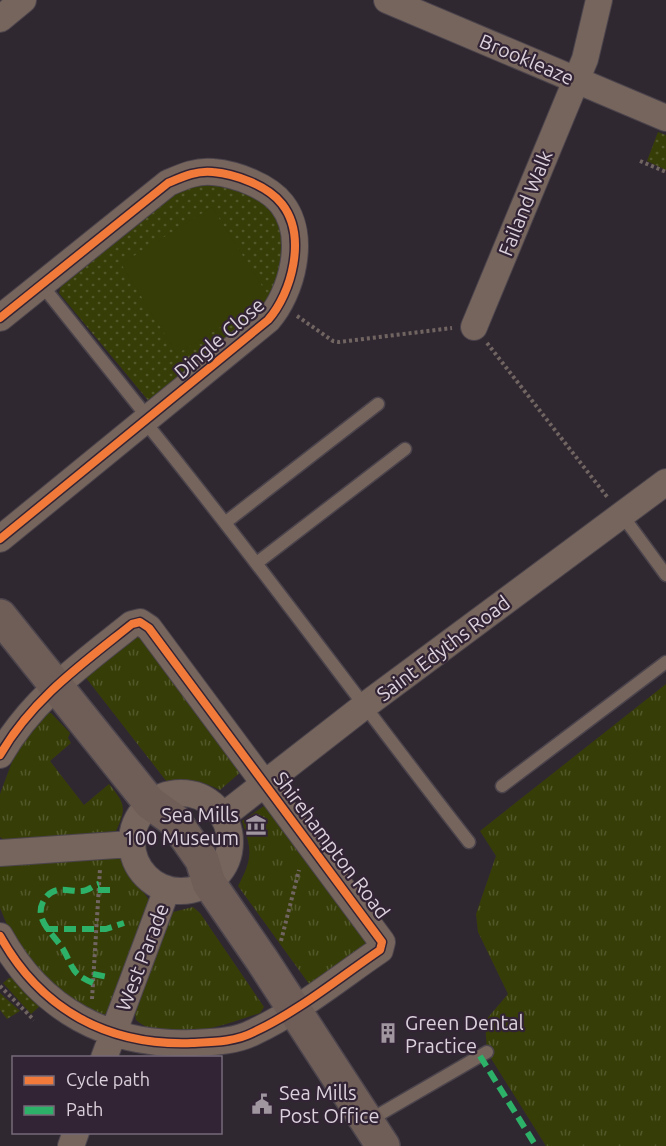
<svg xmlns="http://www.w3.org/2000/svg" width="666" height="1146" font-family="Ubuntu,sans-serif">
	<defs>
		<pattern id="grass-dots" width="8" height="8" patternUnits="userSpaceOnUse" patternTransform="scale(1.5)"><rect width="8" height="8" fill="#373d07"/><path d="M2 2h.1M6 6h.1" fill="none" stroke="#53582b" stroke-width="1.8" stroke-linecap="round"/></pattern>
		<pattern id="park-tufts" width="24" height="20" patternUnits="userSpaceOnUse" patternTransform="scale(1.5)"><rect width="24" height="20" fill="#373d07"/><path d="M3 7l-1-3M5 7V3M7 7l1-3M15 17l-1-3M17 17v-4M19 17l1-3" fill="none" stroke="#53582b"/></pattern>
	</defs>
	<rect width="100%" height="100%" fill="#302831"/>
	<!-- grass -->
	<path fill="url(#grass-dots)" d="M658,132L666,135V170L647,161Z
		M213,183L242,188L277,213L287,252L279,296L152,405L59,293L61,285L166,197L187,186Z
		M9,978H14L40,1006L31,1014L3,983Z
		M0,993L20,1011L7,1019L0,1010Z"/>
	<!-- park -->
	<path fill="url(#park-tufts)" d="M140,635L243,770L220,790C202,781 188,777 167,782L83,674L130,637Z
		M666,684V1146H546L487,1052L485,1021L508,994L478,932L476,914L496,856L480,831Z
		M46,713H51L70,733L68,738L71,743L50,761L84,805L109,784C125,804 127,807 116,831L4,840L0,837V794L18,746Z
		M264,806L272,810L368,932L366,944L312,988L238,886C253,858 252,850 242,821Z
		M118,856L149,900L113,1007L103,1016L56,991L15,944L0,908V866L6,861Z
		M193,907L200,913L264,1007L260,1013C226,1024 168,1047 136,1020L135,1013L168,921L173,912Z"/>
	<!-- pitch -->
	<path fill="#373d07" d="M212,207L269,297L177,354L121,264Z"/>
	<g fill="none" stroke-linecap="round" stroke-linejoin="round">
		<!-- service casing -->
		<g stroke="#4b444c" stroke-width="15">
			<path id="service" d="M41,284L149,419
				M145,422C257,559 360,703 469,842
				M622,515L666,575
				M226,522L378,404
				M258,562L405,449
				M502,786L666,662
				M368,1121L487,1052"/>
		</g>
		<!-- minor casing -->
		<g stroke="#4b444c" stroke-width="28">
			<path id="minor" d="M387,0L666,118
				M0,19L23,0
				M0,318L168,183C182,177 197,170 213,172C236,174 268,186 282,204C307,236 292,293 268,320L0,539
				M474,327L585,59L599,0
				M0,755C32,699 82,664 132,624L140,622L149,628L382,942L380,950C339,978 299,1011 254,1032C235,1042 213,1042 192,1043C108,1046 41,1010 0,936
				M132 842a49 49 0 1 1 98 0a49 49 0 1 1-98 0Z
				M223,816L363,707L666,482
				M0,853L131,844
				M104,1058L167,889
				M71,1146L76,1132"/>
		</g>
		<!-- secondary casing -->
		<g stroke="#4b444c" stroke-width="36">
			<path id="secondary" d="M0,616L150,803L174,820L202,860L209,883L262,960L383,1146"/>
		</g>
		<!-- path -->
		<path stroke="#716562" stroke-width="4" stroke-dasharray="3 3" stroke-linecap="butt" d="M640,161L666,172
			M297,316L333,341L339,342L452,328
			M487,343L608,498
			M281,941L299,870
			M0,986L34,1020
			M92,999L100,869"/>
		<!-- service -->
		<use href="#service" stroke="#76655c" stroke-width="12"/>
		<!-- minor -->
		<use href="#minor" stroke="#76655c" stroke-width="26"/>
		<!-- secondary -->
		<use href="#secondary" stroke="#6f5e57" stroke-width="33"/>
		<!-- quiet -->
		<path stroke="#2db169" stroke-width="6" stroke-dasharray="12 6" stroke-linecap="butt" d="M98,890H112
			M46,929H106L124,923
			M93,974L108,977
			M93,983C70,973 74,968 63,949C54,934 29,917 47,896C57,885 70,892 82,891C88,891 92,886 99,884
			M480,1056L536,1146"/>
		<!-- cycleway casing -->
		<g stroke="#332435" stroke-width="11">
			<path id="cycleway" d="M0,318L168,183C182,177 197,170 213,172C236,174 268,186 282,204C307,236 292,293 268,320L0,539
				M0,755C32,699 82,664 132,624L140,622L149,628L382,942L380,950C339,978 299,1011 254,1032C235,1042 213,1042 192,1043C108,1046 41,1010 0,936"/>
		</g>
		<!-- cycleway -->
		<use href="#cycleway" stroke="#f17a3a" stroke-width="8"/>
	</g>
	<!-- icons -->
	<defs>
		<g id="museum-bare" transform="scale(1.62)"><path d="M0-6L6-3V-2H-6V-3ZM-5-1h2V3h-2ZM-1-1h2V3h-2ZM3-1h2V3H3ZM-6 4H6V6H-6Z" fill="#9f96a0" stroke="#332435" stroke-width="2.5" paint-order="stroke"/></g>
		<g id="building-bare" transform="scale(1.62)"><path d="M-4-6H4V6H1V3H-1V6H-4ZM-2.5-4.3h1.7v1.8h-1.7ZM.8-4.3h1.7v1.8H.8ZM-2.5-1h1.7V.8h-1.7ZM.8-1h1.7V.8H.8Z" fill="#9f96a0" stroke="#332435" stroke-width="2.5" paint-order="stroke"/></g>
		<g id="civic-bare" transform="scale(1.62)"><path d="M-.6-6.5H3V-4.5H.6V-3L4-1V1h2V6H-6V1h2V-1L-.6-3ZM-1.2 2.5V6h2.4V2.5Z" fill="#9f96a0" stroke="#332435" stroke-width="2.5" paint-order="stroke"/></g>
	</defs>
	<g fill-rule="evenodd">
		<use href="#museum-bare" x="256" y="825"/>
		<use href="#building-bare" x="388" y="1033"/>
		<use href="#civic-bare" x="262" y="1104"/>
	</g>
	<g text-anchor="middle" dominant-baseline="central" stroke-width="4.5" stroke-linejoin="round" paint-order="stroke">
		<!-- street labels -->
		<g font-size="20" fill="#dbd1dc" stroke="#332435">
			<text transform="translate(527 59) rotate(23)">Brookleaze</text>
			<text transform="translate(525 203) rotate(-68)">Failand Walk</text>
			<text transform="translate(219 338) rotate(-41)">Dingle Close</text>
			<text transform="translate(443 648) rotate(-37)">Saint Edyths Road</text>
			<text transform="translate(332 845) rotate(53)">Shirehampton Road</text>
			<text transform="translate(142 957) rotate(-69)">West Parade</text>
		</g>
		<!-- poi labels -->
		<g font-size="20" fill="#dbd1dc" stroke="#332435" text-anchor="start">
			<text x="239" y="814" text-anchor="end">Sea Mills<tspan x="239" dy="23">100 Museum</tspan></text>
			<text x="405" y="1022">Green Dental<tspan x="405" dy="23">Practice</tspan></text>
			<text x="279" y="1092">Sea Mills<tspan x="279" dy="23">Post Office</tspan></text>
		</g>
	</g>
	<!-- legend -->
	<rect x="12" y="1056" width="210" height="78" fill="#332435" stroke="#766978" stroke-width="1.5"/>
	<rect x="24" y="1076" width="30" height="9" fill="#f17a3a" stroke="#766978" stroke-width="1.5"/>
	<text x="66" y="1086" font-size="18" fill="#dbd1dc">Cycle path</text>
	<rect x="24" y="1106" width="30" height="9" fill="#2db169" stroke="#766978" stroke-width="1.5"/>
	<text x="66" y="1116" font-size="18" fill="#dbd1dc">Path</text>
</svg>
